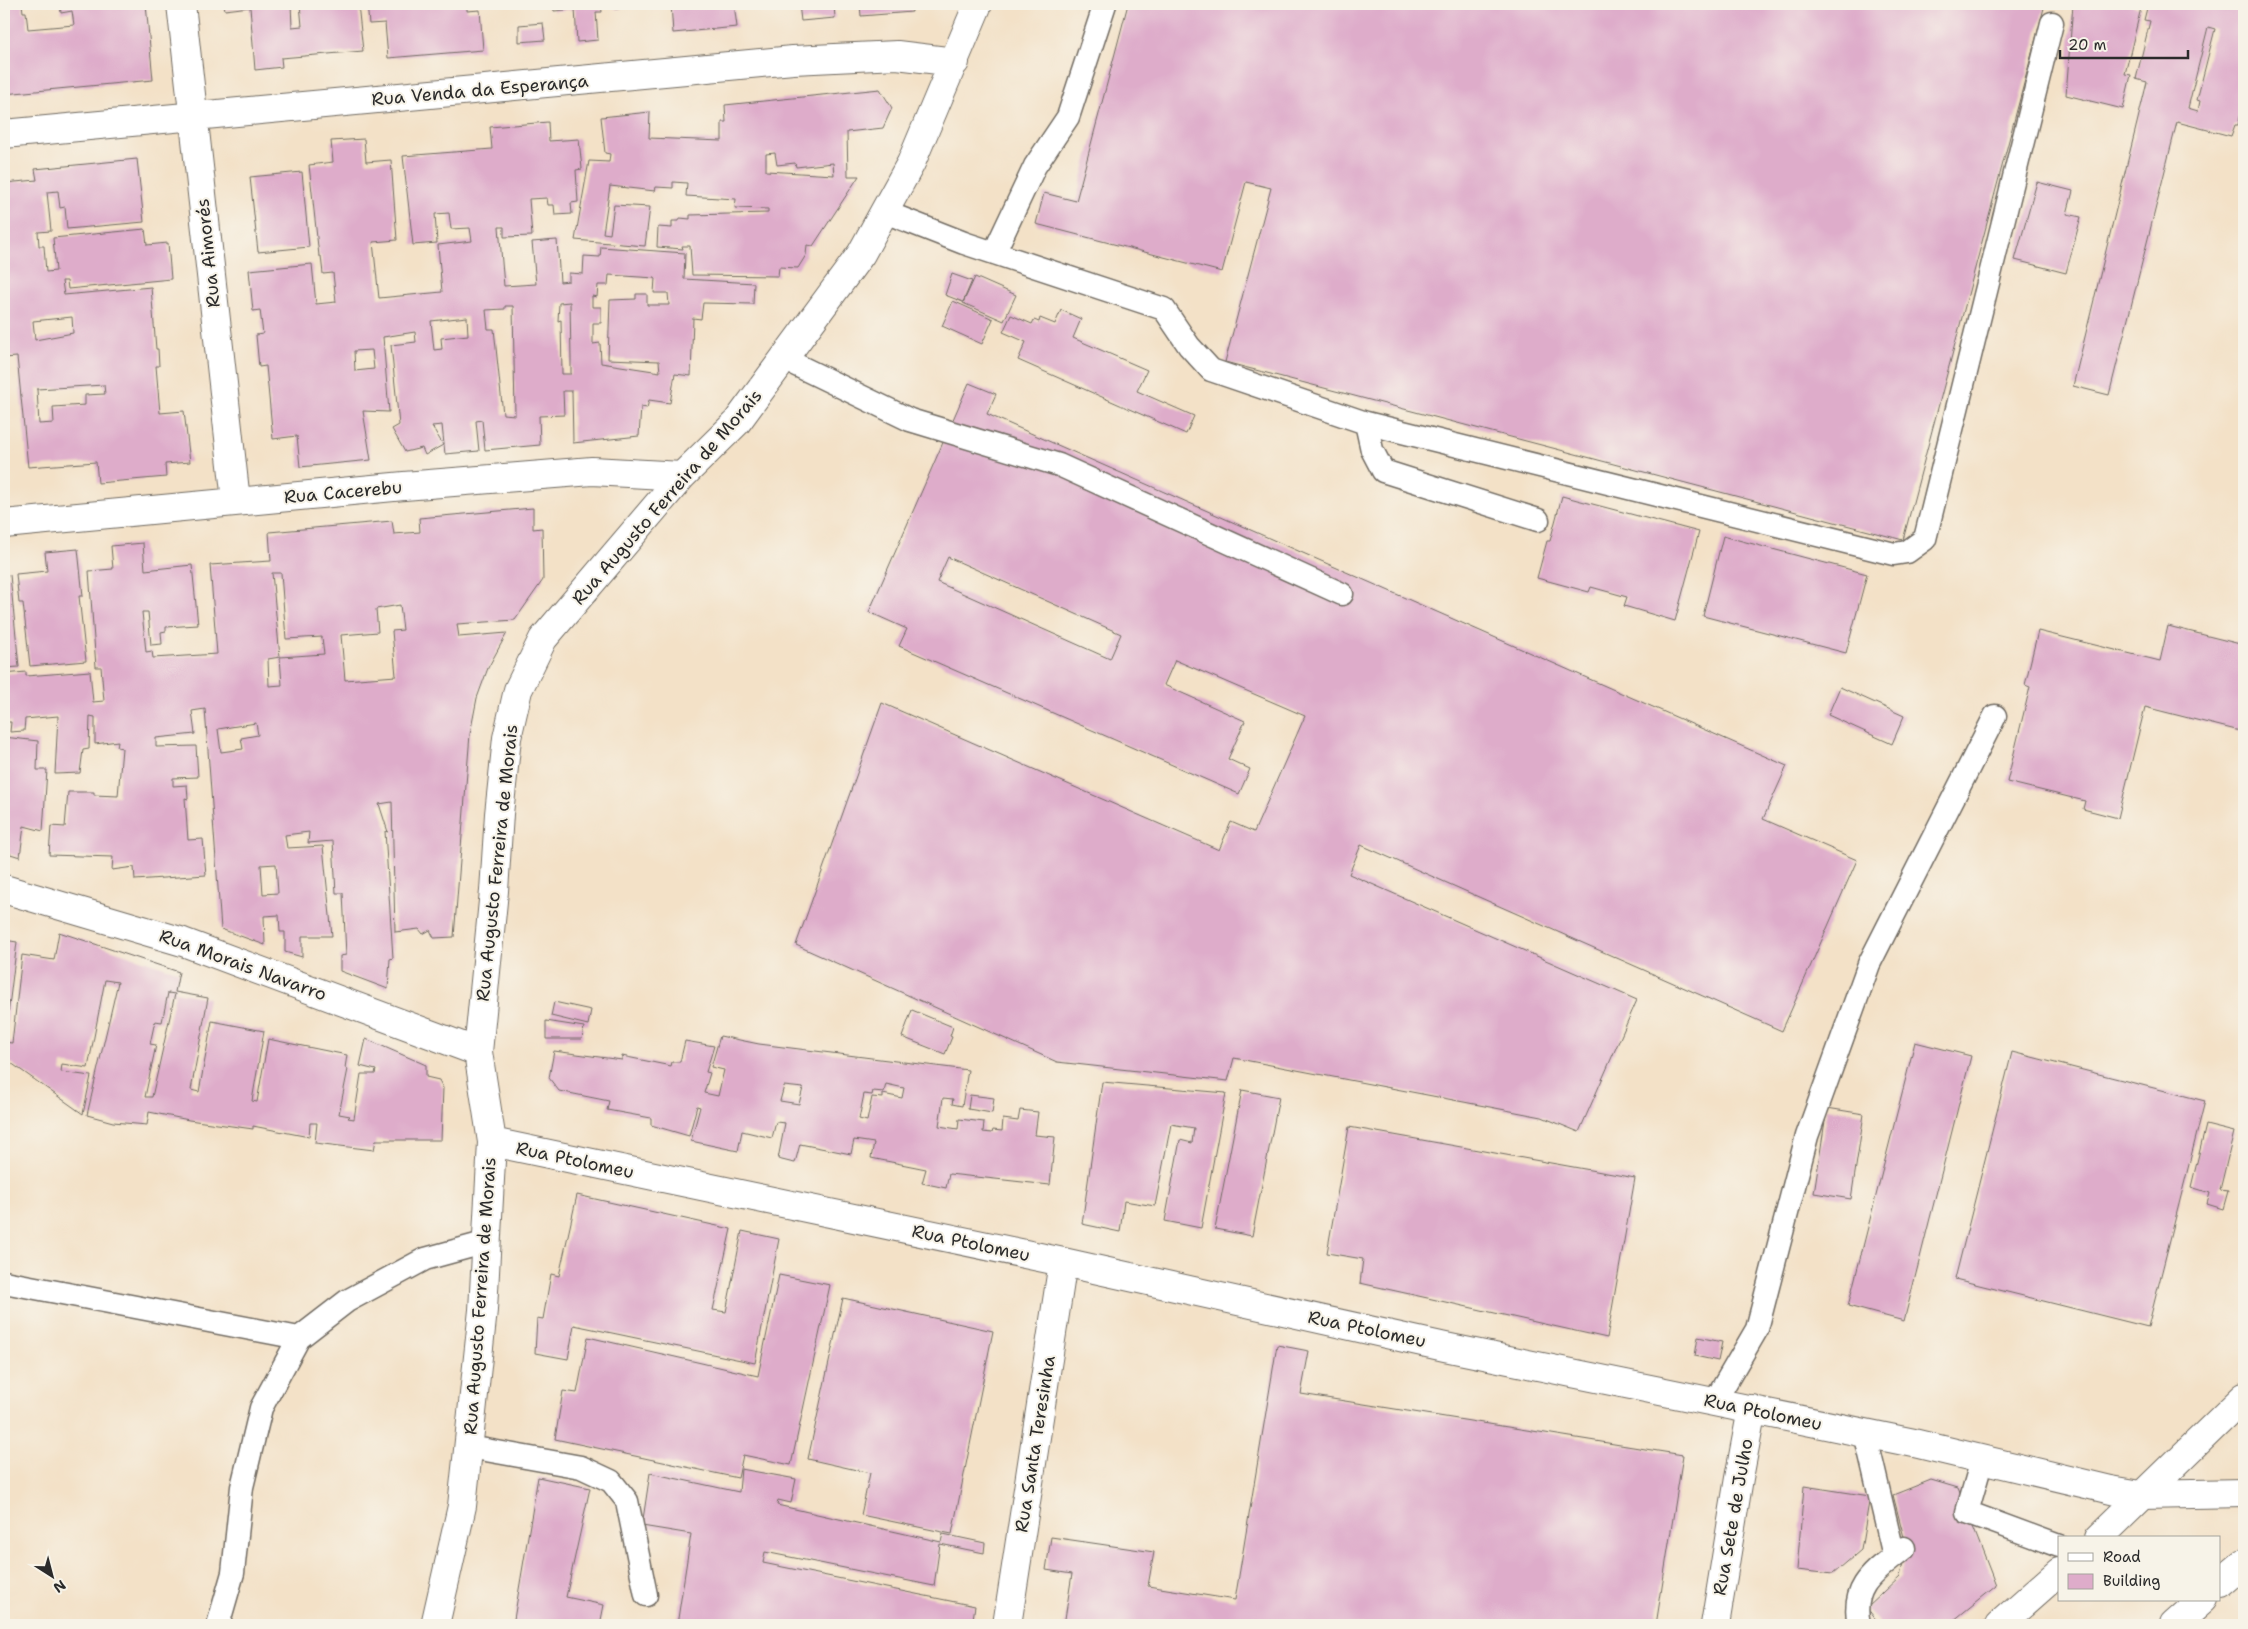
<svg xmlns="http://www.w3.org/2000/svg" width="2248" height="1629" font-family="'Shantell Sans',sans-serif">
	<rect width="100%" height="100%" fill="#f7f3e8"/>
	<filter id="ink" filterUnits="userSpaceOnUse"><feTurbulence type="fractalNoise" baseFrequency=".02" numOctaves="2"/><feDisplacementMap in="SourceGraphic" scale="10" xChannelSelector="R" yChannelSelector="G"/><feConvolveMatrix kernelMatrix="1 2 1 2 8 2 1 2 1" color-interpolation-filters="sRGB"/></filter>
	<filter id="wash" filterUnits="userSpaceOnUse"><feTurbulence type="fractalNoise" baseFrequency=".0096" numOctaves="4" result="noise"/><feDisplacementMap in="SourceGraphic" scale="20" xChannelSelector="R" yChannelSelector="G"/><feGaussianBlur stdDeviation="1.12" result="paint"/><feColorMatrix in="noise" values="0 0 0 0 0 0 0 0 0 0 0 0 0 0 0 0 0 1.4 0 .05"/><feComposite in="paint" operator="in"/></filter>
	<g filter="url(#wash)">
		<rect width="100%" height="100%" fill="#f3e1c7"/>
		<g id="blocks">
			<!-- building -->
			<path fill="#deacca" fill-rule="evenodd" d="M4,4H22L23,12H26L28,29L74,25L72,11L61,13L60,4H146L153,80L4,94Z
				M224,4H261V6L291,4L292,27L302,26L300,4H358L363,51L281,58L282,67L255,70L250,7L225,10Z
				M367,4H467V11L480,10L483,50L388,58L385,23L369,24Z
				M553,4H601L602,12H596L598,40L577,42L575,9L554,11Z
				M615,4H663V5L615,9Z
				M671,4H734L737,27L673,33Z
				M799,4H834L835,18L801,21Z
				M860,4H911L912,12L861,16Z
				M1128,4H2029L2044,8L1903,540L1225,362L1271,188L1246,182L1222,272L1036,224L1044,193L1076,201Z
				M2073,4H2124L2141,8L2125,74L2131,75L2123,109L2066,95Z
				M2148,4H2225L2244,8V102L2238,125H2235L2231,136L2177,122L2109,395L2073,386L2147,82L2136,79L2150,21L2144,20ZM2208,27L2215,29L2197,100L2200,101L2198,111L2188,108Z
				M543,23L545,40L519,42V25Z
				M880,89L892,108L883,128L847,132L848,176H859L813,246L807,245L806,255L798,268L779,267L778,276L692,275L690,246H682L683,249L657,247L658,227L672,228V221H679L680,218L690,219V215L768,213V209L735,208L736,199L686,196L687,183L673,182V188L656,187L655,191L610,186L603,233L610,234L614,205L650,207L645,246L575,240L589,161L609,162L610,154L605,153L601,117L650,112L649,138L722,141V122H726L725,105ZM775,153L777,165L795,163L796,167L833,163L834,175L766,171V154Z
				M548,122L549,141L579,139L582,169L576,170L578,202L571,203L572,214L555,215L554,205H548L547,198L529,199L532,236L504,237V227H499L504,286L536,284L532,242L557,240L560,282L569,281V273L583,274L584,256L600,257L601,247L685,253L684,279L754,283L753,304L703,303L701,319L693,318L691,376L675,374L670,403L649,400L647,408L641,407L639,436L573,443L572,391H563L564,415L539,416L540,445L485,450L482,420L476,421L479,451L445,454L442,425L432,426L443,445L425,455L422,448L405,452L392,429L399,425L391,345L416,342L415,332L383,337L389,412L363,411L371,460L300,467L297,436L273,439L266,366L259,367L256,335L263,334L260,310L253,311L249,270L312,264L316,304L336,302L333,273L323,274L321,256H319L309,165L333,162L331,141L364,139L366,162L391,160L397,240L373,242L379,298L442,292L438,245L472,241L470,228L451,229L449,213L435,214L437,243L413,245L403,156L492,149L490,127ZM609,275L655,278L654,293H668L669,305H647V294H636V299L610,300L608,359L659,361L660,372L601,363L600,343L593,344V323H601V307H592V296L597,297L598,285H608ZM570,302L571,359V374H562L561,320L558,321L559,303ZM505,306H513L515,415L503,414L494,329H488L486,310L505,309ZM467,317L468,335L441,338L442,349L434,350L431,321ZM372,350L374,369L355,371L354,351Z
				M137,159L144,222L67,229L65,207L60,208L58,191L47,192L51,231L38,232L39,246H44L46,272L56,271L53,238L145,229L147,245L168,243L171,279L68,289L67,281H62L64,295L151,287L156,349H158L159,366H156L160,413L184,411L190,462L165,464L166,477L98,483L96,462L28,467L17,357L4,358V183L37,180L35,169ZM72,317L73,333L35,340L33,321ZM104,385L105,394L85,395V405L53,407L54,423L39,424L37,389Z
				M302,172L309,247L258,252L250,177Z
				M2037,182L2073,191L2067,214L2081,217L2066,273L2015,260Z
				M952,274L972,281L963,302L945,295Z
				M975,277L1016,295L1004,321L963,303Z
				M953,301L993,319L982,344L942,326Z
				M1061,310L1081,319L1073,338L1147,370L1137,391L1194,416L1186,434L1018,360L1026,342L1003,332L1011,315L1032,324L1034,320L1039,322L1040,318L1055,324Z
				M969,383L996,394L987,414L1787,766L1763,819L1857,860L1782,1031L1361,845L1349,874L1637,1000L1579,1132L1542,1117L1234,1058L1228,1081L1057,1062L796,945L882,703L1219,850L1231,822L1254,832L1305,716L1175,660L1164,685L1245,721L1228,759L1250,769L1239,794L899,646L907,629L869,612ZM948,557L1121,634L1110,659L937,582Z
				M1562,496L1699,532L1675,621L1624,606L1627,597L1591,587L1589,592L1537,578L1547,541H1550Z
				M533,508V529L542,528L543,580L515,620L457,624L459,637L507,633L488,668L477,698L470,734L454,937L434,938L430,930L423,934L419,929L395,932L392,802L379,804L388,832L385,831L393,958L390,959L388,989L340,971V956L346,955L343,893H336L333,841L308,843L309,832L285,835L287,848L323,846L332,936H302V957L285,952V932H280L279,915L264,916L265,945L221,929L205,709L192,711L195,734L156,738V747L196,746L198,777L173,778V786L187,785L188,799L185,798L188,840L203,839L206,875L135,880L134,867L112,870L113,857L49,855L51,826L65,827L68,792H94V795L118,796L122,748L117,747L118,741L95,744V717L90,716L89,749L83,750L80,773L55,774L58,716L25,719L24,731L10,732L11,722H4V674L26,672V676L90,671L93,702L104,701L101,667H96L89,571L113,569L111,546L143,543L145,570L192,565L198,625L166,627V631L161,632L162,644L151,645L148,612H142L146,652L152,651L153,658L217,654L210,565L271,561L269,532L392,521L394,534L420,532L419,518ZM272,573H281L286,639L322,637L324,654L280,657L282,685L269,686L268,659L280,657ZM400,605L403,630L392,631L396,676L345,680L341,635L378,632L376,609ZM256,723L258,735L241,738L243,749L221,752L218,729ZM276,864L278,893L263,894L261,865Z
				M1723,536L1867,574L1846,653L1703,616Z
				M78,549L83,596H79L86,661L30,666L23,603H19L16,574L47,571L45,552Z
				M10,575L19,667L4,668V576Z
				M2168,626L2244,645V732L2145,707L2118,818L2083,809L2085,801L2007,782L2030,687L2025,685L2038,631L2160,661Z
				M1840,687L1904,716L1892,744L1828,715Z
				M4,737L38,741L37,770H47L43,831L24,826L20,857L4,852Z
				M59,932L179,972L175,992L208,998L191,1090L199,1092L212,1021L264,1031L252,1101L257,1102L268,1039L347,1055L345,1068L348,1069L339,1114L350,1116L348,1118L354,1119L361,1074H375L376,1070L360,1066L366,1039L426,1065V1077L439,1080L443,1088L441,1140H376L374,1150L315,1143L317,1123H310L309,1137L253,1126V1129L189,1120L149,1112L147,1125L113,1122L87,1115L118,982L105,980L88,1068L62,1064L61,1072L91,1076L83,1114L4,1058V1042L12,1043L22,955L54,960ZM168,993L175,994L152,1097H145L156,1045L150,1044L155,1021L162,1022Z
				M4,940L17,942L5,1039H4Z
				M554,1002L591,1010L588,1025L551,1016Z
				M912,1010L953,1027L950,1036L952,1037L945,1054L902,1037Z
				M546,1021L584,1027L582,1039H546Z
				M720,1036L759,1044L968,1070L962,1106L952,1104L953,1099L943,1098L939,1126L958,1129L959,1119L984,1122L983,1132L992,1133L993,1130L1002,1131L1003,1119L1018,1121L1020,1110L1038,1112L1035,1135L1055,1137L1050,1185L949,1174L946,1188L922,1183L926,1169L871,1158L874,1143L854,1140L851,1154L800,1144L795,1163L790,1162L778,1159L785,1123L776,1122L772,1138L742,1131L738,1151L691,1141L700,1107L697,1106L689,1136L651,1125V1118L607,1110L609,1101L559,1091L549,1078L554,1051L622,1060V1056L671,1066L672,1062H680L685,1041L714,1046L706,1072L710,1073L704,1093L718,1096L724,1070L711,1067ZM886,1084L904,1088L902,1098L883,1094V1098L872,1097L867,1121L859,1119L864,1094L872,1095L873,1091L884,1092ZM784,1086L803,1088L799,1104L780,1101Z
				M1915,1042L1971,1056L1904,1321L1848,1306Z
				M2012,1052L2205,1101L2148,1327L1955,1279Z
				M1102,1082L1226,1093L1201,1228L1165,1221L1180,1140L1192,1143L1194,1128L1171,1124L1155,1206L1124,1201L1120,1232L1082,1224Z
				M1242,1090L1279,1097L1252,1236L1215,1229Z
				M970,1095L994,1098L992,1113L968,1109Z
				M1827,1108L1864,1114L1851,1199L1814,1193Z
				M2206,1125L2234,1132L2220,1190L2228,1191L2223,1209L2207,1204L2210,1193L2191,1187Z
				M1349,1127L1635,1178L1607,1338L1360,1283L1363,1259L1327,1253Z
				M577,1195L731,1229L713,1310L726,1312L742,1231L779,1239L755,1363L574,1325L568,1359L535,1353L537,1318L543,1319L551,1274L559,1276Z
				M779,1275L830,1285L791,1465L743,1455L738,1478L555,1439L563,1391L577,1393L588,1337L758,1376Z
				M843,1298L993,1331L952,1534L861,1515L870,1473L808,1459Z
				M1698,1337L1722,1342L1718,1361L1695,1356Z
				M1277,1345L1309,1351L1301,1394L1683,1455L1656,1625H1064L1072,1574L1046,1570L1051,1537L1154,1552L1148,1586L1235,1600Z
				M741,1469L796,1479L791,1503L778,1500L777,1505L941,1542L943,1534L985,1543L984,1553L940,1544L934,1586L765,1552L763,1563L975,1606L972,1625H677L691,1534L642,1526L650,1473L739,1492Z
				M538,1477L590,1488L566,1597L604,1605L600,1625H513Z
				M1931,1480L1958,1488L1996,1586L1948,1625H1880L1867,1608L1900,1577L1904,1557L1905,1541L1893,1495Z
				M1804,1486L1870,1496L1861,1550L1833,1574L1797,1570Z"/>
		</g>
	</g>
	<g filter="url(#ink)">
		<use href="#blocks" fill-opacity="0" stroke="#716b62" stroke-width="1"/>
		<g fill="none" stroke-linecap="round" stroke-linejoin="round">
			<!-- lane casing -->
			<g stroke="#716b62" stroke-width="25">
				<path id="lane" d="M885,212L964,243L1164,309L1189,346L1211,370L1366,423L1372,450L1383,471L1538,520
					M994,253L1035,166L1068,117L1105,4
					M784,359L910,420L1059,465L1342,594
					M1366,423L1894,554L1907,552L1925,539L2052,23
					M4,1282L299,1338
					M1715,1401L1757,1329L1807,1136L1869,964L1995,716
					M1865,1433L1894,1556
					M469,1447L581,1467L611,1481L627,1501L646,1595
					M1982,1460L1967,1512L2059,1546
					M218,1625L233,1573L242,1487L261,1408L299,1338L347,1301L425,1259L487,1242
					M1859,1625C1850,1585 1876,1571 1904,1548"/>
			</g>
			<!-- street casing -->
			<g stroke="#716b62" stroke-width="30">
				<path id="street" d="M181,4L236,501
					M4,134L793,60L897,55L955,62
					M4,524L404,486L592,471L682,476
					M4,889L183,942L478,1052
					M492,1142L1063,1262L1445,1347L1914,1443L2111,1490L2141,1495L2244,1493
					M435,1625L462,1506L483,1310L492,1142L478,1052L494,891L499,814L507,738L518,690L543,639L682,476L737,422L861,254L911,163L978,4
					M1007,1625L1063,1262
					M1715,1625L1739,1478L1752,1409"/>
			</g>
			<!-- primary casing -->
			<g stroke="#716b62" stroke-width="30">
				<path id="primary" d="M2099,1538L2244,1397
					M2219,1584L2244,1563
					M1999,1625L2059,1572
					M2174,1625L2202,1600"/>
			</g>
			<!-- lane -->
			<use href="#lane" stroke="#fff" stroke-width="22"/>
			<!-- street -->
			<use href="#street" stroke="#fff" stroke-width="28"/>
			<!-- primary -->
			<use href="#primary" stroke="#fff" stroke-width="28"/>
		</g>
	</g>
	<g text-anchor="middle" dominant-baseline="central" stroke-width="4" stroke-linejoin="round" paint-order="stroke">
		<!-- street labels -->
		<g font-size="18" fill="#2b2b2b" stroke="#f7f3e8">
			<text transform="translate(480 90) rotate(-5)">Rua Venda da Esperança</text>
			<text transform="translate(208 253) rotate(-96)">Rua Aimorés</text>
			<text transform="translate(343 492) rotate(-5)">Rua Cacerebu</text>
			<text transform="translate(667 497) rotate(-49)">Rua Augusto Ferreira de Morais</text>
			<text transform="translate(497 863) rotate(-84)">Rua Augusto Ferreira de Morais</text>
			<text transform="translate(243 965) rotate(20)">Rua Morais Navarro</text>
			<text transform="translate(575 1160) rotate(12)">Rua Ptolomeu</text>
			<text transform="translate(971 1243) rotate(12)">Rua Ptolomeu</text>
			<text transform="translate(480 1296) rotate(-86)">Rua Augusto Ferreira de Morais</text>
			<text transform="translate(1367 1329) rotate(12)">Rua Ptolomeu</text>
			<text transform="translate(1763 1412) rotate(12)">Rua Ptolomeu</text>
			<text transform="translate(1035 1444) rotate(-81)">Rua Santa Teresinha</text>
			<text transform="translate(1733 1517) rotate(-80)">Rua Sete de Julho</text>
		</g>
	</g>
	<!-- margin -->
	<rect width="2248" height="1629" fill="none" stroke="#f7f3e8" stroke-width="20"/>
	<!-- legend -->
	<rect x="2058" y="1536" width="162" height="65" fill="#f7f3e8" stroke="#a5a39c"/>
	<rect x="2068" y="1553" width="25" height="8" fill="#ffffff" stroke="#a5a39c"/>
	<text x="2103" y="1562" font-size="15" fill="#2b2b2b">Road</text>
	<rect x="2068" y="1574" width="25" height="15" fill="#deacca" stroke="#a5a39c"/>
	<text x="2103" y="1586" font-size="15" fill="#2b2b2b">Building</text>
	<!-- north arrow -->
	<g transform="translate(52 1576) rotate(144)" stroke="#f7f3e8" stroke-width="4" paint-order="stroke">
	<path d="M0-4L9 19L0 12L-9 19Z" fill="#2b2b2b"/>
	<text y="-8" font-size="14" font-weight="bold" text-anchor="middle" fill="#2b2b2b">N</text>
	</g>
	<!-- scale -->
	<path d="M2060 50v8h128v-8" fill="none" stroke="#2b2b2b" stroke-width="2.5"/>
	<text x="2068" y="50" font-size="15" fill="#2b2b2b" stroke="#f7f3e8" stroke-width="4" paint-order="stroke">20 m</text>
</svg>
